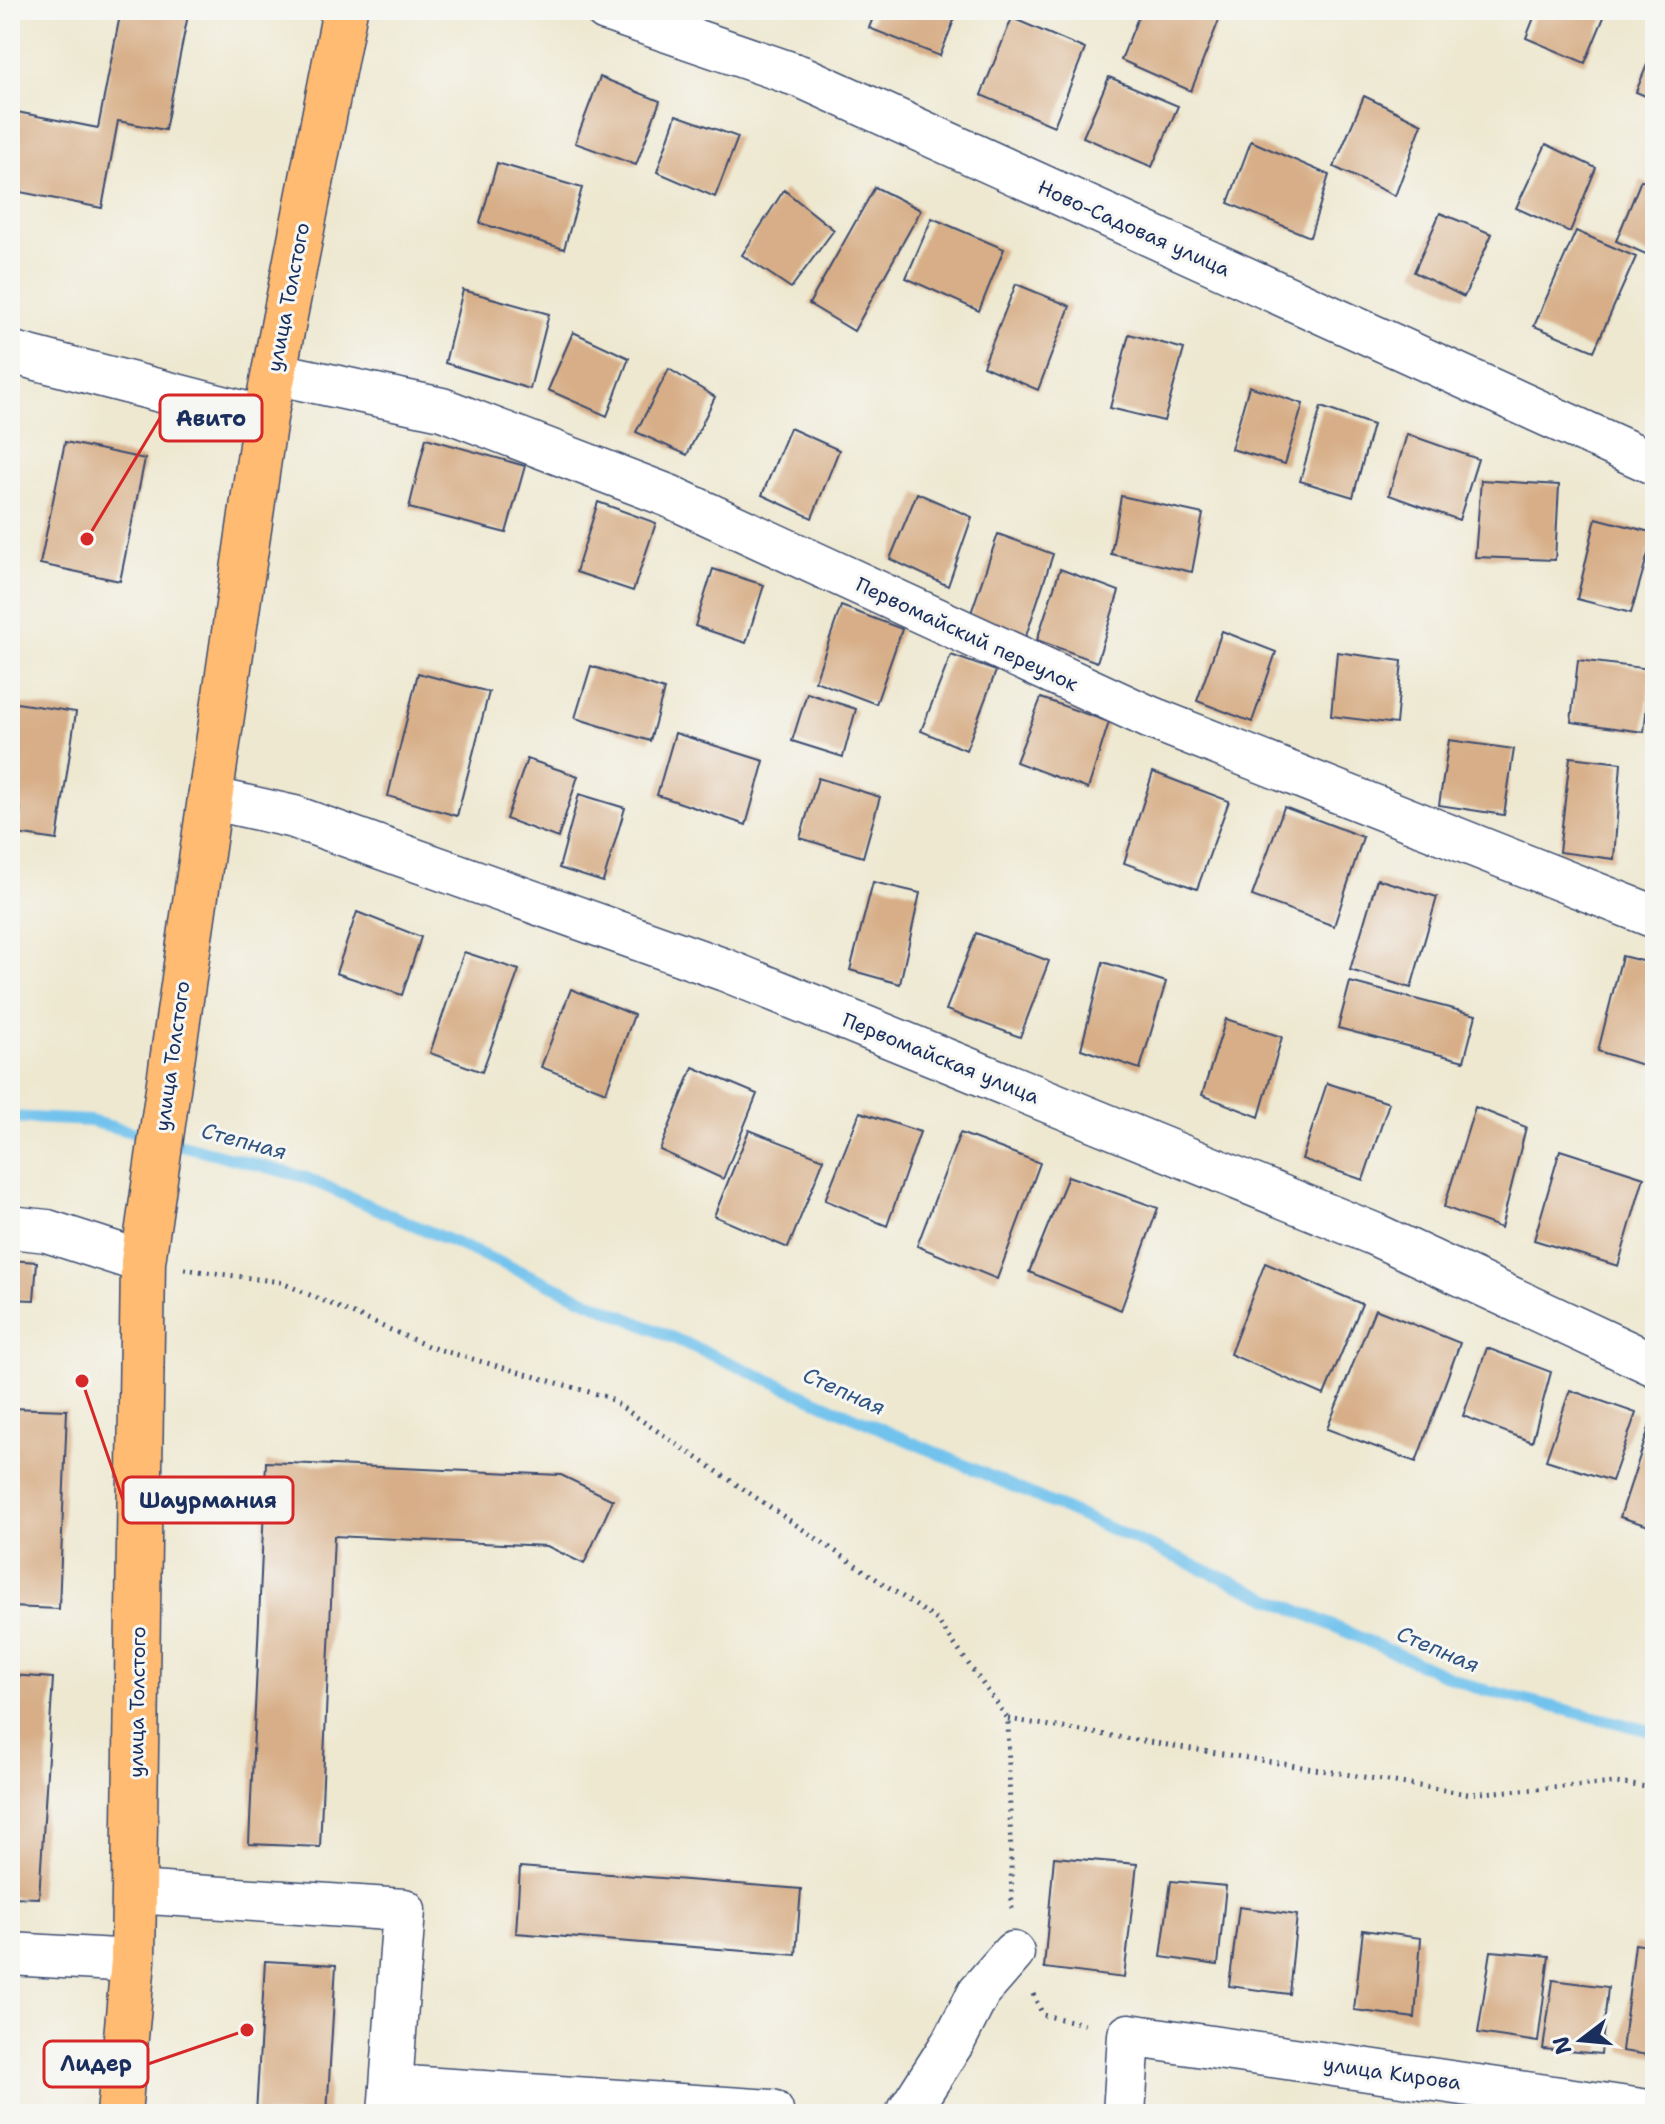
<svg xmlns="http://www.w3.org/2000/svg" width="1665" height="2124" font-family="'Shantell Sans',sans-serif">
	<rect width="100%" height="100%" fill="#f6f6f2"/>
	<filter id="ink" filterUnits="userSpaceOnUse"><feTurbulence type="fractalNoise" baseFrequency=".0125" numOctaves="2"/><feDisplacementMap in="SourceGraphic" scale="16" xChannelSelector="R" yChannelSelector="G"/><feConvolveMatrix kernelMatrix="1 2 1 2 8 2 1 2 1" color-interpolation-filters="sRGB"/></filter>
	<filter id="wash" filterUnits="userSpaceOnUse"><feTurbulence type="fractalNoise" baseFrequency=".006" numOctaves="4" result="noise"/><feDisplacementMap in="SourceGraphic" scale="32" xChannelSelector="R" yChannelSelector="G"/><feGaussianBlur stdDeviation="1.8" result="paint"/><feColorMatrix in="noise" values="0 0 0 0 0 0 0 0 0 0 0 0 0 0 0 0 0 1.4 0 .05"/><feComposite in="paint" operator="in"/></filter>
	<g filter="url(#wash)">
		<rect width="100%" height="100%" fill="#eee8d0"/>
		<g fill="none" stroke-linecap="round" stroke-linejoin="round">
			<!-- stream -->
			<path stroke="#71c2ed" stroke-width="12" d="M10,1117L90,1121L304,1177L1473,1687L1655,1732"/>
		</g>
		<g id="blocks">
			<!-- building -->
			<path fill="#d7ae87" d="M121,10H189L165,130L118,121L102,208L10,190L12,111L98,128Z
				M876,10H958L940,56L869,28Z
				M1141,10H1210L1221,15L1191,91L1121,60Z
				M1537,10H1607L1585,63L1526,38Z
				M1012,18L1085,49L1054,126L981,95Z
				M1655,45V100L1636,92Z
				M600,77L660,101L636,165L575,143Z
				M1109,77L1178,106L1152,167L1083,137Z
				M1364,96L1422,124L1395,196L1334,167Z
				M676,115L738,137L715,197L657,172Z
				M1251,141L1329,175L1310,237L1228,203Z
				M1546,144L1596,168L1570,232L1516,208Z
				M497,163L582,188L564,249L480,223Z
				M1641,180L1655,186V258L1616,241Z
				M875,187L921,210L854,331L809,304Z
				M784,190L834,230L791,288L742,255Z
				M1440,213L1492,234L1464,297L1414,272Z
				M932,218L1004,249L979,311L906,278Z
				M1576,231L1636,257L1594,351L1534,326Z
				M1016,284L1070,306L1038,390L983,366Z
				M463,290L549,314L530,389L445,363Z
				M573,332L629,358L607,416L548,390Z
				M1129,334L1184,349L1164,421L1110,408Z
				M669,369L715,397L687,455L636,432Z
				M1249,386L1303,404L1285,464L1231,449Z
				M1321,407L1373,425L1353,497L1300,481Z
				M790,428L839,450L812,518L762,495Z
				M1407,434L1478,459L1459,520L1389,495Z
				M426,438L525,466L506,533L409,508Z
				M65,442L145,459L120,581L40,564Z
				M1481,480L1559,485L1555,560L1475,557Z
				M917,493L972,517L948,586L890,559Z
				M1121,496L1203,514L1192,572L1111,554Z
				M598,502L656,523L633,591L576,572Z
				M1596,518L1654,533L1631,613L1577,599Z
				M998,534L1053,554L1025,639L970,616Z
				M713,569L764,585L746,643L695,626Z
				M1060,569L1119,591L1097,662L1037,640Z
				M841,606L902,629L876,704L815,681Z
				M1222,631L1276,652L1252,722L1197,701Z
				M1337,652L1402,661L1396,724L1331,716Z
				M951,655L996,671L966,750L921,731Z
				M1578,660L1651,669L1644,732L1571,722Z
				M591,666L664,690L650,741L575,718Z
				M418,673L489,692L457,816L388,796Z
				M807,693L856,709L843,757L792,741Z
				M1041,698L1109,722L1088,789L1016,762Z
				M10,702L76,712L57,840L17,834L21,809L10,807Z
				M675,733L764,761L746,825L657,795Z
				M1449,740L1514,749L1504,815L1439,805Z
				M1570,757L1621,763L1614,859L1559,852Z
				M527,759L578,776L558,838L506,819Z
				M1153,772L1229,801L1197,889L1124,863Z
				M818,778L880,797L863,857L800,838Z
				M579,794L625,808L603,882L559,868Z
				M1284,807L1363,837L1334,926L1252,896Z
				M1377,879L1437,897L1411,988L1350,970Z
				M873,882L920,893L900,984L850,970Z
				M357,912L421,937L402,995L336,973Z
				M976,933L1049,961L1020,1037L946,1010Z
				M464,952L519,970L482,1072L430,1053Z
				M1622,956L1655,964V1056L1652,1068L1598,1051Z
				M1103,962L1166,982L1140,1069L1081,1049Z
				M1350,982L1476,1015L1464,1061L1338,1028Z
				M571,989L634,1015L606,1092L541,1067Z
				M1226,1019L1282,1037L1259,1117L1202,1095Z
				M693,1067L757,1094L723,1179L660,1150Z
				M1327,1083L1389,1103L1363,1180L1302,1159Z
				M1475,1107L1526,1127L1501,1228L1444,1207Z
				M860,1112L920,1132L887,1226L825,1200Z
				M749,1130L824,1159L788,1248L714,1216Z
				M960,1133L1040,1163L997,1279L917,1246Z
				M1560,1150L1644,1177L1618,1266L1534,1240Z
				M1068,1176L1158,1208L1121,1310L1029,1272Z
				M10,1260L37,1262L34,1300L10,1299Z
				M1265,1263L1362,1304L1324,1395L1230,1354Z
				M1375,1309L1460,1343L1416,1462L1327,1429Z
				M1487,1348L1551,1372L1532,1442L1463,1416Z
				M1570,1390L1636,1413L1612,1481L1546,1460Z
				M10,1408L67,1410L59,1609L10,1607Z
				M1651,1422L1655,1424V1528L1620,1517Z
				M266,1462L561,1475L613,1500L584,1564L547,1546L334,1536L320,1847L249,1844Z
				M10,1675L53,1678L39,1898L10,1897Z
				M1054,1857L1137,1864L1124,1978L1044,1968Z
				M520,1867L801,1889L796,1955L516,1933Z
				M1171,1881L1226,1886L1218,1965L1161,1957Z
				M1239,1907L1297,1915L1289,1994L1229,1986Z
				M1363,1930L1421,1938L1415,2018L1354,2010Z
				M1635,1944L1655,1947V2056L1622,2051Z
				M1491,1951L1549,1956L1538,2042L1478,2033Z
				M265,1961L336,1965L327,2114H256Z
				M1553,1980L1608,1987L1601,2054L1543,2049Z"/>
		</g>
	</g>
	<g filter="url(#ink)">
		<use href="#blocks" fill-opacity="0" stroke="#3b4b6f" stroke-width="2"/>
		<g fill="none" stroke-linecap="round" stroke-linejoin="round">
			<!-- minor casing -->
			<g stroke="#3b4b6f" stroke-width="45">
				<path id="minor" d="M606,10L802,77L1655,464
					M10,352L265,418
					M273,373L442,409L669,496L1149,717L1655,917
					M209,798L294,817L725,970L1374,1234L1655,1365
					M10,1227L47,1231L143,1262
					M134,1892L404,1910L389,2114
					M10,1954L133,1961
					M391,2086L772,2111
					M907,2114L955,2039L979,1992L1013,1953
					M1124,2114L1129,2035L1655,2112"/>
			</g>
			<!-- major casing -->
			<g stroke="#3b4b6f" stroke-width="47">
				<path id="major" d="M119,2114L133,1961L143,1262L265,418L345,10"/>
			</g>
			<!-- path -->
			<path stroke="#3b4b6f" stroke-width="5" stroke-dasharray="2 6" stroke-linecap="butt" d="M184,1269L280,1282L430,1347L607,1397L937,1620L1008,1719L1012,1912
				M1008,1719L1468,1794L1616,1783L1655,1788
				M1033,1994L1043,2015L1089,2025"/>
			<!-- minor -->
			<use href="#minor" stroke="#fff" stroke-width="42"/>
			<!-- major -->
			<use href="#major" stroke="#febb71" stroke-width="44"/>
		</g>
	</g>
	<g text-anchor="middle" dominant-baseline="central" stroke-width="6" stroke-linejoin="round" paint-order="stroke">
		<!-- street labels -->
		<g font-size="20" fill="#1b2f5e" stroke="#f6f6f2">
			<text transform="translate(1134 228) rotate(24)">Ново-Садовая улица</text>
			<text transform="translate(288 297) rotate(-79)">улица Толстого</text>
			<text transform="translate(967 634) rotate(25)">Первомайский переулок</text>
			<text transform="translate(172 1056) rotate(-82)">улица Толстого</text>
			<text transform="translate(941 1058) rotate(22)">Первомайская улица</text>
			<text transform="translate(137 1702) rotate(-89)">улица Толстого</text>
			<text transform="translate(1392 2073) rotate(8)">улица Кирова</text>
		</g>
		<!-- water labels -->
		<g font-size="22" font-style="italic" fill="#305482" stroke="#f6f6f2">
			<text transform="translate(244 1141) rotate(15)">Степная</text>
			<text transform="translate(844 1391) rotate(24)">Степная</text>
			<text transform="translate(1438 1649) rotate(23)">Степная</text>
		</g>
	</g>
	<!-- callouts -->
	<path fill="none" stroke="#d62828" stroke-width="3" d="M87 539L160 418M82 1381L123 1500M247 2030L148 2064"/>
	<g fill="#d62828" stroke="#f6f6f2" stroke-width="3">
		<circle cx="87" cy="539" r="8"/>
		<circle cx="82" cy="1381" r="8"/>
		<circle cx="247" cy="2030" r="8"/>
	</g>
	<g fill="#f6f6f2" stroke="#d62828" stroke-width="3">
		<rect x="160" y="395" width="102" height="46" rx="8"/>
		<rect x="123" y="1477" width="170" height="46" rx="8"/>
		<rect x="44" y="2041" width="104" height="46" rx="8"/>
	</g>
	<g font-size="22" text-anchor="middle" font-weight="bold" fill="#1b2f5e">
		<text x="211" y="426">Авито</text>
		<text x="208" y="1508">Шаурмания</text>
		<text x="96" y="2071">Лидер</text>
	</g>
	<!-- margin -->
	<rect width="1665" height="2124" fill="none" stroke="#f6f6f2" stroke-width="40"/>
	<!-- north arrow -->
	<g transform="translate(1581 2040) rotate(254)" stroke="#f6f6f2" stroke-width="6" paint-order="stroke">
	<path d="M0-6L14 30L0 20L-14 30Z" fill="#1b2f5e"/>
	<text y="-12" font-size="22" font-weight="bold" text-anchor="middle" fill="#1b2f5e">N</text>
	</g>
</svg>
